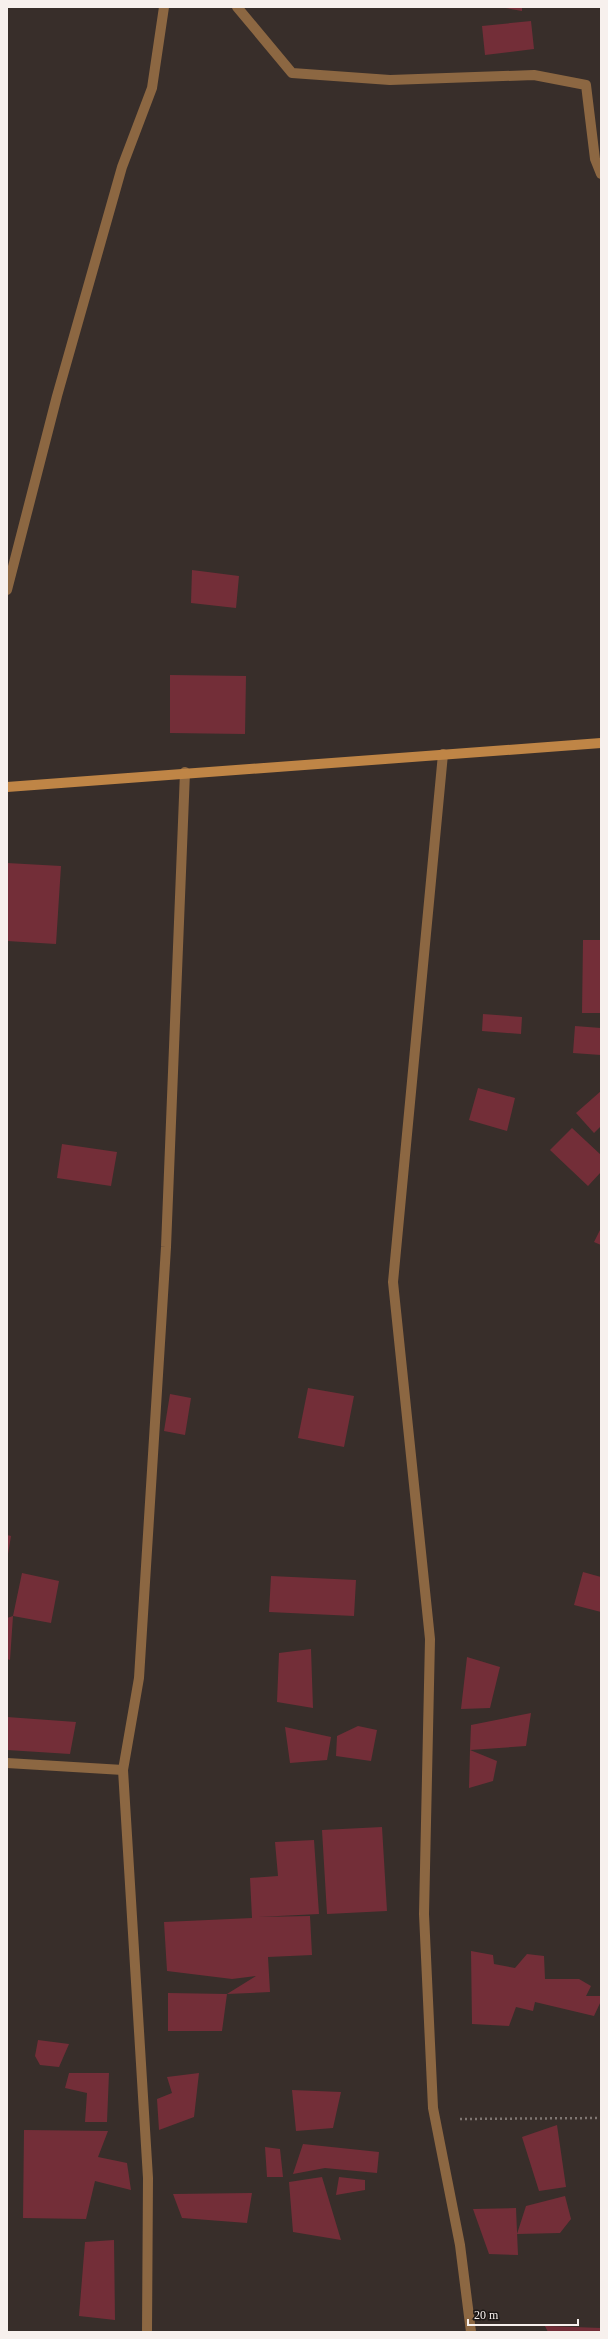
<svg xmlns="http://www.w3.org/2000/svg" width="608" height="2339" font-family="'Times New Roman',serif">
	<rect width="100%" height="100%" fill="#382e2a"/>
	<!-- building -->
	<path fill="#732e38" d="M500,7H522V11Z
		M531,21L534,49L485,55L482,26Z
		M192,570L239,576L236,608L191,603Z
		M170,675L246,676L245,734L170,733Z
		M7,863L61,866L56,944L7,941Z
		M583,940H601V1013H582Z
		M483,1014L522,1017L521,1034L482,1031Z
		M575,1026L601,1028V1055L573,1053Z
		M478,1088L515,1098L507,1131L469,1120Z
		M601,1091V1126L594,1133L576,1113Z
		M572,1128L601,1155V1172L588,1186L550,1150Z
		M62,1144L117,1152L111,1186L57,1178Z
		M601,1228V1245L594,1242Z
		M308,1388L354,1396L344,1447L298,1438Z
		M170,1394L191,1398L185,1435L164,1431Z
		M7,1535L11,1536L8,1554H7Z
		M583,1572L601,1577V1612L574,1605Z
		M22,1573L59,1581L51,1623L13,1616Z
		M271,1576L356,1580L354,1616L269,1612Z
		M13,1616L10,1660L7,1659V1618Z
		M311,1649L313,1708L277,1702L279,1653Z
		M467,1657L500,1667L490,1708L461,1709Z
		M531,1713L526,1746L470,1750L471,1725Z
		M7,1717L76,1722L70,1754L7,1750Z
		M358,1726L377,1730L371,1761L336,1756L337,1736Z
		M285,1727L331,1737L327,1760L290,1763Z
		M470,1750L497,1761L493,1781L469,1788Z
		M382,1827L387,1911L327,1914L322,1830Z
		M314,1840L319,1914L258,1917L310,1916L312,1955L268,1957L270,1992L227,1994L256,1976L232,1979L167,1971L164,1922L252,1918L250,1878L278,1876L275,1842Z
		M471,1951L493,1955L494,1964L515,1968L527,1954L544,1956L545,1979H579L591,1986L586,1996H601V2001L594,2016L535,2002L533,2011L516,2007L509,2026L472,2024Z
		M168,1993L227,1994L222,2031H168Z
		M38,2040L69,2044L59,2067L40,2065L35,2056Z
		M69,2073H109L107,2122H85L87,2093L65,2088Z
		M199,2073L194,2117L159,2130L157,2099L172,2093L167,2077Z
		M292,2090L341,2092L333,2128L296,2131Z
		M557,2125L566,2187L539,2191L522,2137Z
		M24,2130L108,2131L98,2157L127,2163L131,2190L95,2181L86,2219L23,2218Z
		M303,2144L379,2152L377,2173L325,2168L293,2174Z
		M265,2147L280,2149L283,2177H267Z
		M322,2177L341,2240L293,2232L289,2182Z
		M339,2177L365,2180V2190L336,2195Z
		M252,2193L247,2223L182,2218L173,2194Z
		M565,2196L571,2219L560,2233L517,2234L526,2206Z
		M516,2208L518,2255L489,2254L473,2209Z
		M114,2240L115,2320L79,2316L85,2242Z
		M545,2326L601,2328V2332H548Z"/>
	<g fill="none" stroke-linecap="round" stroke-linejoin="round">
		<!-- path -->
		<path stroke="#7f7672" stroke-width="2.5" stroke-dasharray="2 3" stroke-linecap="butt" d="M460,2119L601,2118"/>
		<!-- street -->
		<path stroke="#8c6742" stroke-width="10" d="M237,7L292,73L390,80L534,75L586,85L595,159L601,174
			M7,590L57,396L122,167L152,88L164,7
			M443,754L393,1282L430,1639L424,1914L433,2108L460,2245L471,2332
			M7,1763L123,1770
			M147,2332L148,2178L123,1770L139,1678L166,1247L185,772"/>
		<!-- secondary -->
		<path stroke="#bf8546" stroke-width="10" d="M7,787L601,743"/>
	</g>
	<!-- border -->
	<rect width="608" height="2339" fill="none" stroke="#f7f0ed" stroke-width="16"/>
	<!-- scale -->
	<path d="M468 2319v6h110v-6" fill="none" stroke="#f7f0ed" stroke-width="2"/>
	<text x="474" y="2319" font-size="12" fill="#f7f0ed" stroke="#1c1715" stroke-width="3" paint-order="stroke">20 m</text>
</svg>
